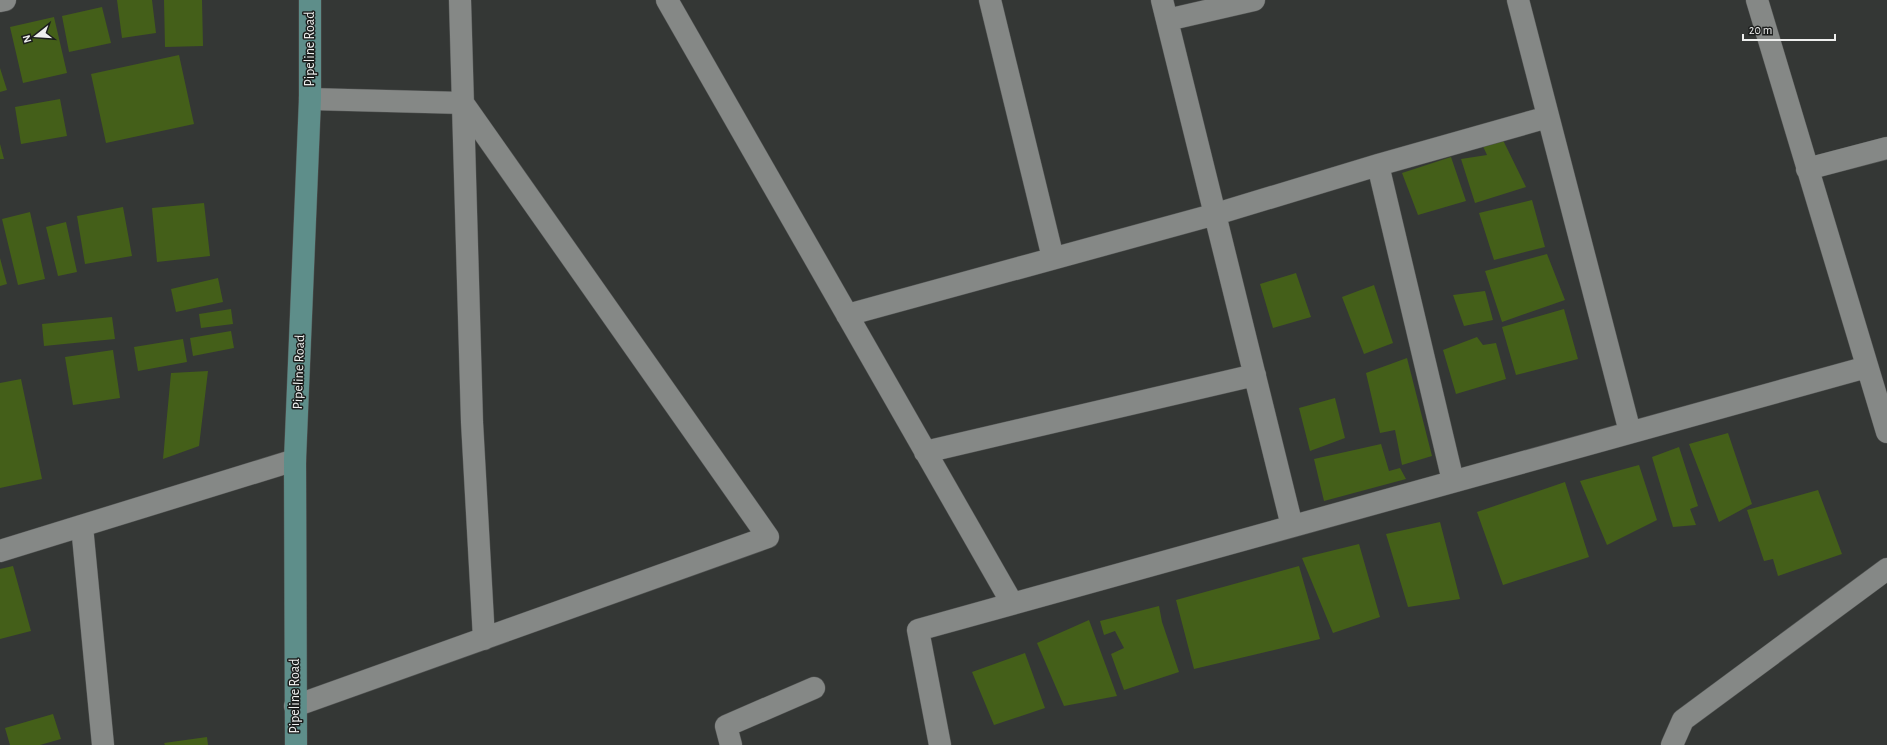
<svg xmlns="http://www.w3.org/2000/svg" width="1887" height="745" font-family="'Alegreya Sans',sans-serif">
	<rect width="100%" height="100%" fill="#343735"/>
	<!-- building -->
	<path fill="#445f19" d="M117,0H152L156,33L122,38Z
		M164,0H202L203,46L165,47Z
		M102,7L111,43L69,52L62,16Z
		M54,17L67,73L23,83L10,27Z
		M179,55L194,124L106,143L91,74Z
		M0,68L7,90L0,92Z
		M60,99L67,136L21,144L15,107Z
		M1501,136L1526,187L1475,203L1461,159L1487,155L1481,142Z
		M0,144L4,159H0Z
		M1451,157L1466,201L1418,215L1402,173Z
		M1532,200L1545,247L1494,260L1479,213Z
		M204,203L210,256L157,262L152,208Z
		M123,207L132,256L85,264L77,216Z
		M30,212L45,279L18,285L2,219Z
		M66,222L77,272L58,276L46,227Z
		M1547,254L1565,300L1502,322L1485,271Z
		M0,258L7,284L0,286Z
		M1296,273L1311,317L1273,328L1260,284Z
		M218,278L223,302L176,312L171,289Z
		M1374,285L1393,343L1364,354L1342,297Z
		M1485,291L1493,320L1464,326L1453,295Z
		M231,309L233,324L201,328L199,314Z
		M1564,309L1578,359L1516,375L1502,327Z
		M112,317L115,339L44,346L42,324Z
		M231,331L234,348L193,356L190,338Z
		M1477,337L1483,345L1496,343L1506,379L1456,394L1443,350Z
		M183,339L187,362L138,371L134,347Z
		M113,350L120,398L73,405L65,357Z
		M1407,358L1432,456L1402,465L1395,430L1380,433L1366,373Z
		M208,371L199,446L163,459L171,373Z
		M21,379L42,479L0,488V383Z
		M1335,398L1345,438L1310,451L1299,408Z
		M1728,433L1752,504L1719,522L1689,444Z
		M1381,444L1389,471L1400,468L1406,479L1324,501L1314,459Z
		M1679,447L1698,506L1690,509L1696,525L1673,527L1652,457Z
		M1639,465L1657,520L1607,545L1580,481Z
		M1565,482L1589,557L1503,585L1477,512Z
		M1818,490L1842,554L1778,576L1773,559L1764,561L1747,510Z
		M1440,522L1460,599L1408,607L1386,534Z
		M1359,544L1380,617L1333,633L1302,558Z
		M13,566L31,631L0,639V569Z
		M1299,566L1320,639L1194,669L1176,600Z
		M1159,606L1162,622L1179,672L1124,690L1111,654L1124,648L1115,631L1104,635L1100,621Z
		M1089,620L1117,696L1064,706L1037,643Z
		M1025,653L1045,708L994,725L972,672Z
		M53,714L61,739L40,745H10L5,728Z
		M207,737L208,745H165L164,743Z"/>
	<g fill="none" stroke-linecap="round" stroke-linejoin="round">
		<!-- street casing -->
		<g stroke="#525453" stroke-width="23">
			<path id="street" d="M460,0L472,422L484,639
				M667,0L1012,603
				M990,0L1053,258
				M1162,0L1292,526
				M1518,0L1630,432
				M1757,0L1887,432
				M0,1L5,0
				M1167,20L1254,0
				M1378,165L1453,481
				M1807,169L1887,148
				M847,315L1216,214L1378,165L1548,117
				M925,452L1255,375
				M82,526L103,745
				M0,551L295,460
				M295,706L768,537L463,103L310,99
				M731,745L726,726L814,688
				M940,745L918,630L1867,367
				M1672,745L1683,720L1887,569"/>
		</g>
		<!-- secondary casing -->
		<g stroke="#525453" stroke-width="23">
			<path id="secondary" d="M296,745L295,460L310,99V0"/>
		</g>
		<!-- street -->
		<use href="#street" stroke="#858886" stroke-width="22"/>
		<!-- secondary -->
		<use href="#secondary" stroke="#5e8e8a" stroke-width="22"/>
	</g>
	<g text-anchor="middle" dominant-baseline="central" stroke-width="3" stroke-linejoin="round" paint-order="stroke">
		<!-- street labels -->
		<g font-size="14" fill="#eeefee" stroke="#1c1e1d">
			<text transform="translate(310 49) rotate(-90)">Pipeline Road</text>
			<text transform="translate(299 372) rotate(-88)">Pipeline Road</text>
			<text transform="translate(295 696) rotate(-90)">Pipeline Road</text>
		</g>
	</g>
	<!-- north arrow -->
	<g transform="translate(36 36) rotate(253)" stroke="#1c1e1d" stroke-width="3" paint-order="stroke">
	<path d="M0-3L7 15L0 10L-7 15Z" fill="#eeefee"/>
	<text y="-6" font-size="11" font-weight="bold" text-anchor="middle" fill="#eeefee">N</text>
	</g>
	<!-- scale -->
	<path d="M1743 34v6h92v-6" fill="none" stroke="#eeefee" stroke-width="2"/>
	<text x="1749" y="34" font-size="12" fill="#eeefee" stroke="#1c1e1d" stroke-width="3" paint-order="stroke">20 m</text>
</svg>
